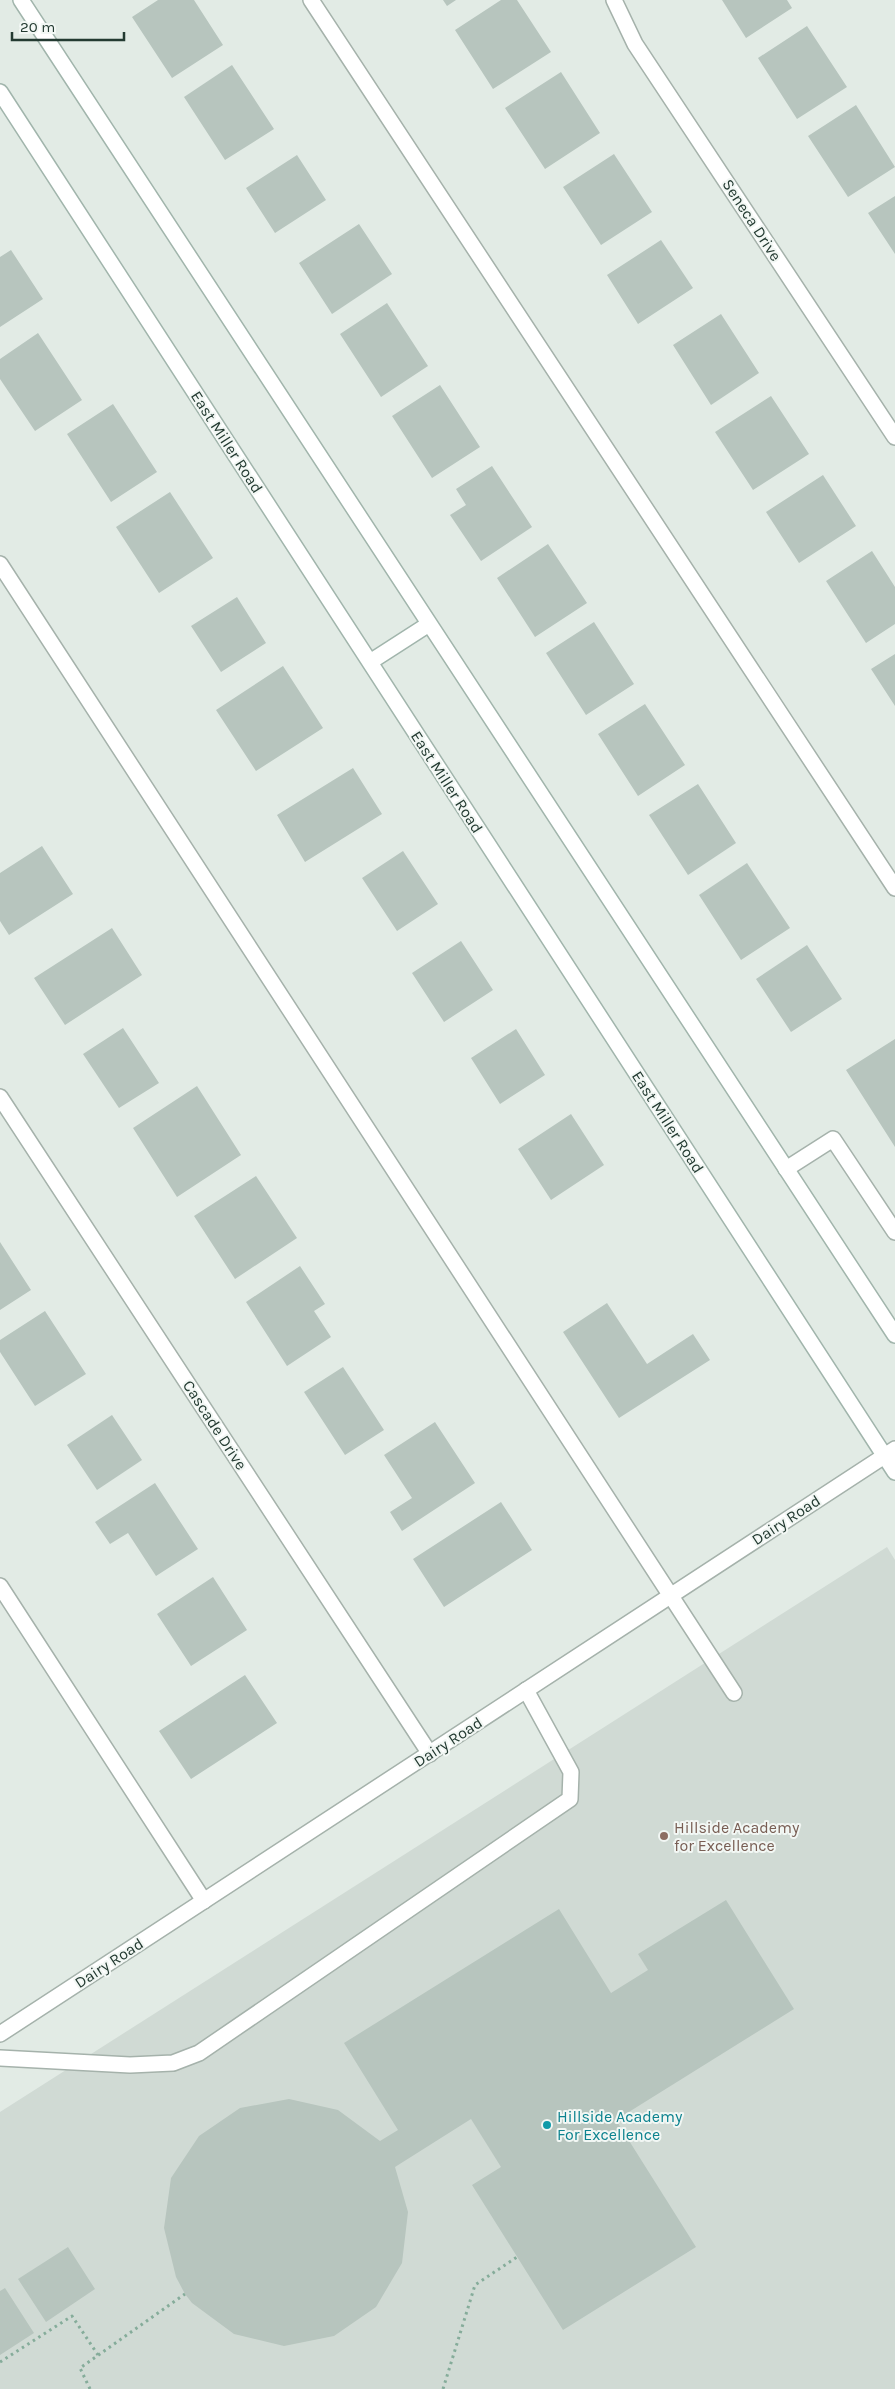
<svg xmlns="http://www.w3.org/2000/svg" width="895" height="2389" font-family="Karla,sans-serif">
	<rect width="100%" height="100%" fill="#e2ebe5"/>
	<!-- built -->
	<path fill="#d0dad4" d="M887,1547L895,1560V2389H0V2112Z"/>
	<!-- building -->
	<path fill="#b7c5be" d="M158,0H194L223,45L172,78L132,17Z
		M443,0H456L447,6Z
		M501,0H517L551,52L493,89L455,30Z
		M722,0H787L792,8L746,38Z
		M807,26L847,87L797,119L758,58Z
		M232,65L274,129L225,160L184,97Z
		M561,72L600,133L545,169L505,108Z
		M856,105L895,167L848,197L808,136Z
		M614,154L652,212L601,245L563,187Z
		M297,155L326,200L275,233L246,188Z
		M895,196V254L868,213Z
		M359,224L392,274L332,314L299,263Z
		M661,240L693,288L638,324L607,275Z
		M11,250L43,299L0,327V257Z
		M387,303L428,366L381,397L340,334Z
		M721,314L759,373L711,405L673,345Z
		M38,333L82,400L35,431L0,379V359Z
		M440,385L480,447L432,478L392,416Z
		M771,396L809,454L753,490L715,432Z
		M113,404L157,472L111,502L67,434Z
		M492,466L532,527L481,561L450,515L466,505L456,489Z
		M823,475L856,526L799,563L766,512Z
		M170,492L213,558L159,593L116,527Z
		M548,544L587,603L535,637L497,578Z
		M872,551L895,587V624L866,643L826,581Z
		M237,597L266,643L221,672L191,626Z
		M594,622L634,684L586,715L546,653Z
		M895,654V706L871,669Z
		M283,666L323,728L256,771L216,710Z
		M645,704L685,765L638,796L598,734Z
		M353,768L382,814L305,862L277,815Z
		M698,784L736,843L688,875L649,815Z
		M42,846L73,894L9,935L0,921V873Z
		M403,851L438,904L397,931L362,878Z
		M747,863L790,928L741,960L699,895Z
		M112,928L142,975L65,1025L34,978Z
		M461,941L493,990L444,1022L412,973Z
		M807,945L842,999L791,1032L756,979Z
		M123,1028L159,1083L119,1108L83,1054Z
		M516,1029L545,1075L500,1104L471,1058Z
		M895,1039V1147L846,1070Z
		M197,1086L241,1155L177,1197L133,1128Z
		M571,1114L604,1165L551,1200L518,1149Z
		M256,1176L297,1238L235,1279L194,1216Z
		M0,1242L31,1290L0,1310Z
		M300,1266L325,1304L314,1311L331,1337L287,1366L246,1302Z
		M607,1303L647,1364L693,1334L710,1360L619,1418L563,1332Z
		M45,1311L86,1374L35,1406L0,1352V1340Z
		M343,1367L384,1430L345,1455L304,1392Z
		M112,1415L142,1460L97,1490L67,1445Z
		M435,1422L475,1483L402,1531L390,1512L412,1498L384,1455Z
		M155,1483L198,1549L156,1576L128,1533L110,1544L95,1522Z
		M501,1502L532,1550L444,1607L413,1559Z
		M213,1577L247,1630L191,1666L157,1614Z
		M245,1675L277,1723L191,1779L159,1731Z
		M726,1900L794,2009L616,2120L696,2247L563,2330L472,2185L501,2167L471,2119L395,2167L408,2212L402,2263L376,2307L334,2336L284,2346L234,2334L192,2303L185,2294L176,2277L164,2228L171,2178L199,2136L240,2108L289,2099L338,2110L380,2141L398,2130L344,2043L559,1909L611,1993L648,1970L638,1954Z
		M68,2247L95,2289L46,2322L18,2279Z
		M5,2288L34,2333L0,2355V2291Z"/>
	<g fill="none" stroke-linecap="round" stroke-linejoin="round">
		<!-- service casing -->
		<g stroke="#a5b2ab" stroke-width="18">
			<path id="service" d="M311,0L895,888
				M0,564L734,1693
				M786,1169L833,1139L895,1232
				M0,1586L204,1901
				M0,2058L130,2065L173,2063L199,2053L570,1799L571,1772L526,1690"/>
		</g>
		<!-- minor casing -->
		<g stroke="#a5b2ab" stroke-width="18">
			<path id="minor" d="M614,0L635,44L895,437
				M0,1097L430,1754"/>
		</g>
		<!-- tertiary casing -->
		<g stroke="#a5b2ab" stroke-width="18">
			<path id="tertiary" d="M0,2034L895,1449"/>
		</g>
		<!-- secondary casing -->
		<g stroke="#a1b5ac" stroke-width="18">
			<path id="secondary" d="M21,0L895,1335
				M0,92L895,1472
				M370,662L429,624"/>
		</g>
		<!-- path -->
		<path stroke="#85ac9a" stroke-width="3" stroke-dasharray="2.5 4" stroke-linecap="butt" d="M0,2362L72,2316L98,2355
			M90,2389L80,2368L185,2294
			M443,2389L475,2285L517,2257"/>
		<!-- service -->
		<use href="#service" stroke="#fff" stroke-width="15"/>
		<!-- minor -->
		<use href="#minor" stroke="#fff" stroke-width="15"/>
		<!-- tertiary -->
		<use href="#tertiary" stroke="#fff" stroke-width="15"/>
		<!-- secondary -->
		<use href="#secondary" stroke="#fff" stroke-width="15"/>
	</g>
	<!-- markers -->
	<circle fill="#8d6e63" stroke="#f2f7f4" stroke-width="2" cx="664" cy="1836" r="5"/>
	<circle fill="#0f9aa8" stroke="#f2f7f4" stroke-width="2" cx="547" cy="2125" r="5"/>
	<g text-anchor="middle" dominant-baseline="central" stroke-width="4" stroke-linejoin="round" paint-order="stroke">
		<!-- street labels -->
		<g font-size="16" fill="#233a31" stroke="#f2f7f4">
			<text transform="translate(752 220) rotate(57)">Seneca Drive</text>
			<text transform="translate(227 442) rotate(57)">East Miller Road</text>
			<text transform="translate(447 782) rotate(57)">East Miller Road</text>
			<text transform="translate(668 1122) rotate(57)">East Miller Road</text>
			<text transform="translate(215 1425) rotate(57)">Cascade Drive</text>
			<text transform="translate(786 1520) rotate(-33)">Dairy Road</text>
			<text transform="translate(448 1742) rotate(-33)">Dairy Road</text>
			<text transform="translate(109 1963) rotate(-33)">Dairy Road</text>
		</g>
		<!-- education labels -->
		<g font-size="16" fill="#785e54" stroke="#f2f7f4" text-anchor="start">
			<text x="674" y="1827">Hillside Academy<tspan x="674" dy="18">for Excellence</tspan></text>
		</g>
		<!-- culture labels -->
		<g font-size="16" fill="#0d838f" stroke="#f2f7f4" text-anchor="start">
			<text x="557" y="2116">Hillside Academy<tspan x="557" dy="18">For Excellence</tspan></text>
		</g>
	</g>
	<!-- scale -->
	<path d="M12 32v8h112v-8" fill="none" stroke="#233a31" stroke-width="2.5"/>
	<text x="20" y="32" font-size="15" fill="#233a31" stroke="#f2f7f4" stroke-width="4" paint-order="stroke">20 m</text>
</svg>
